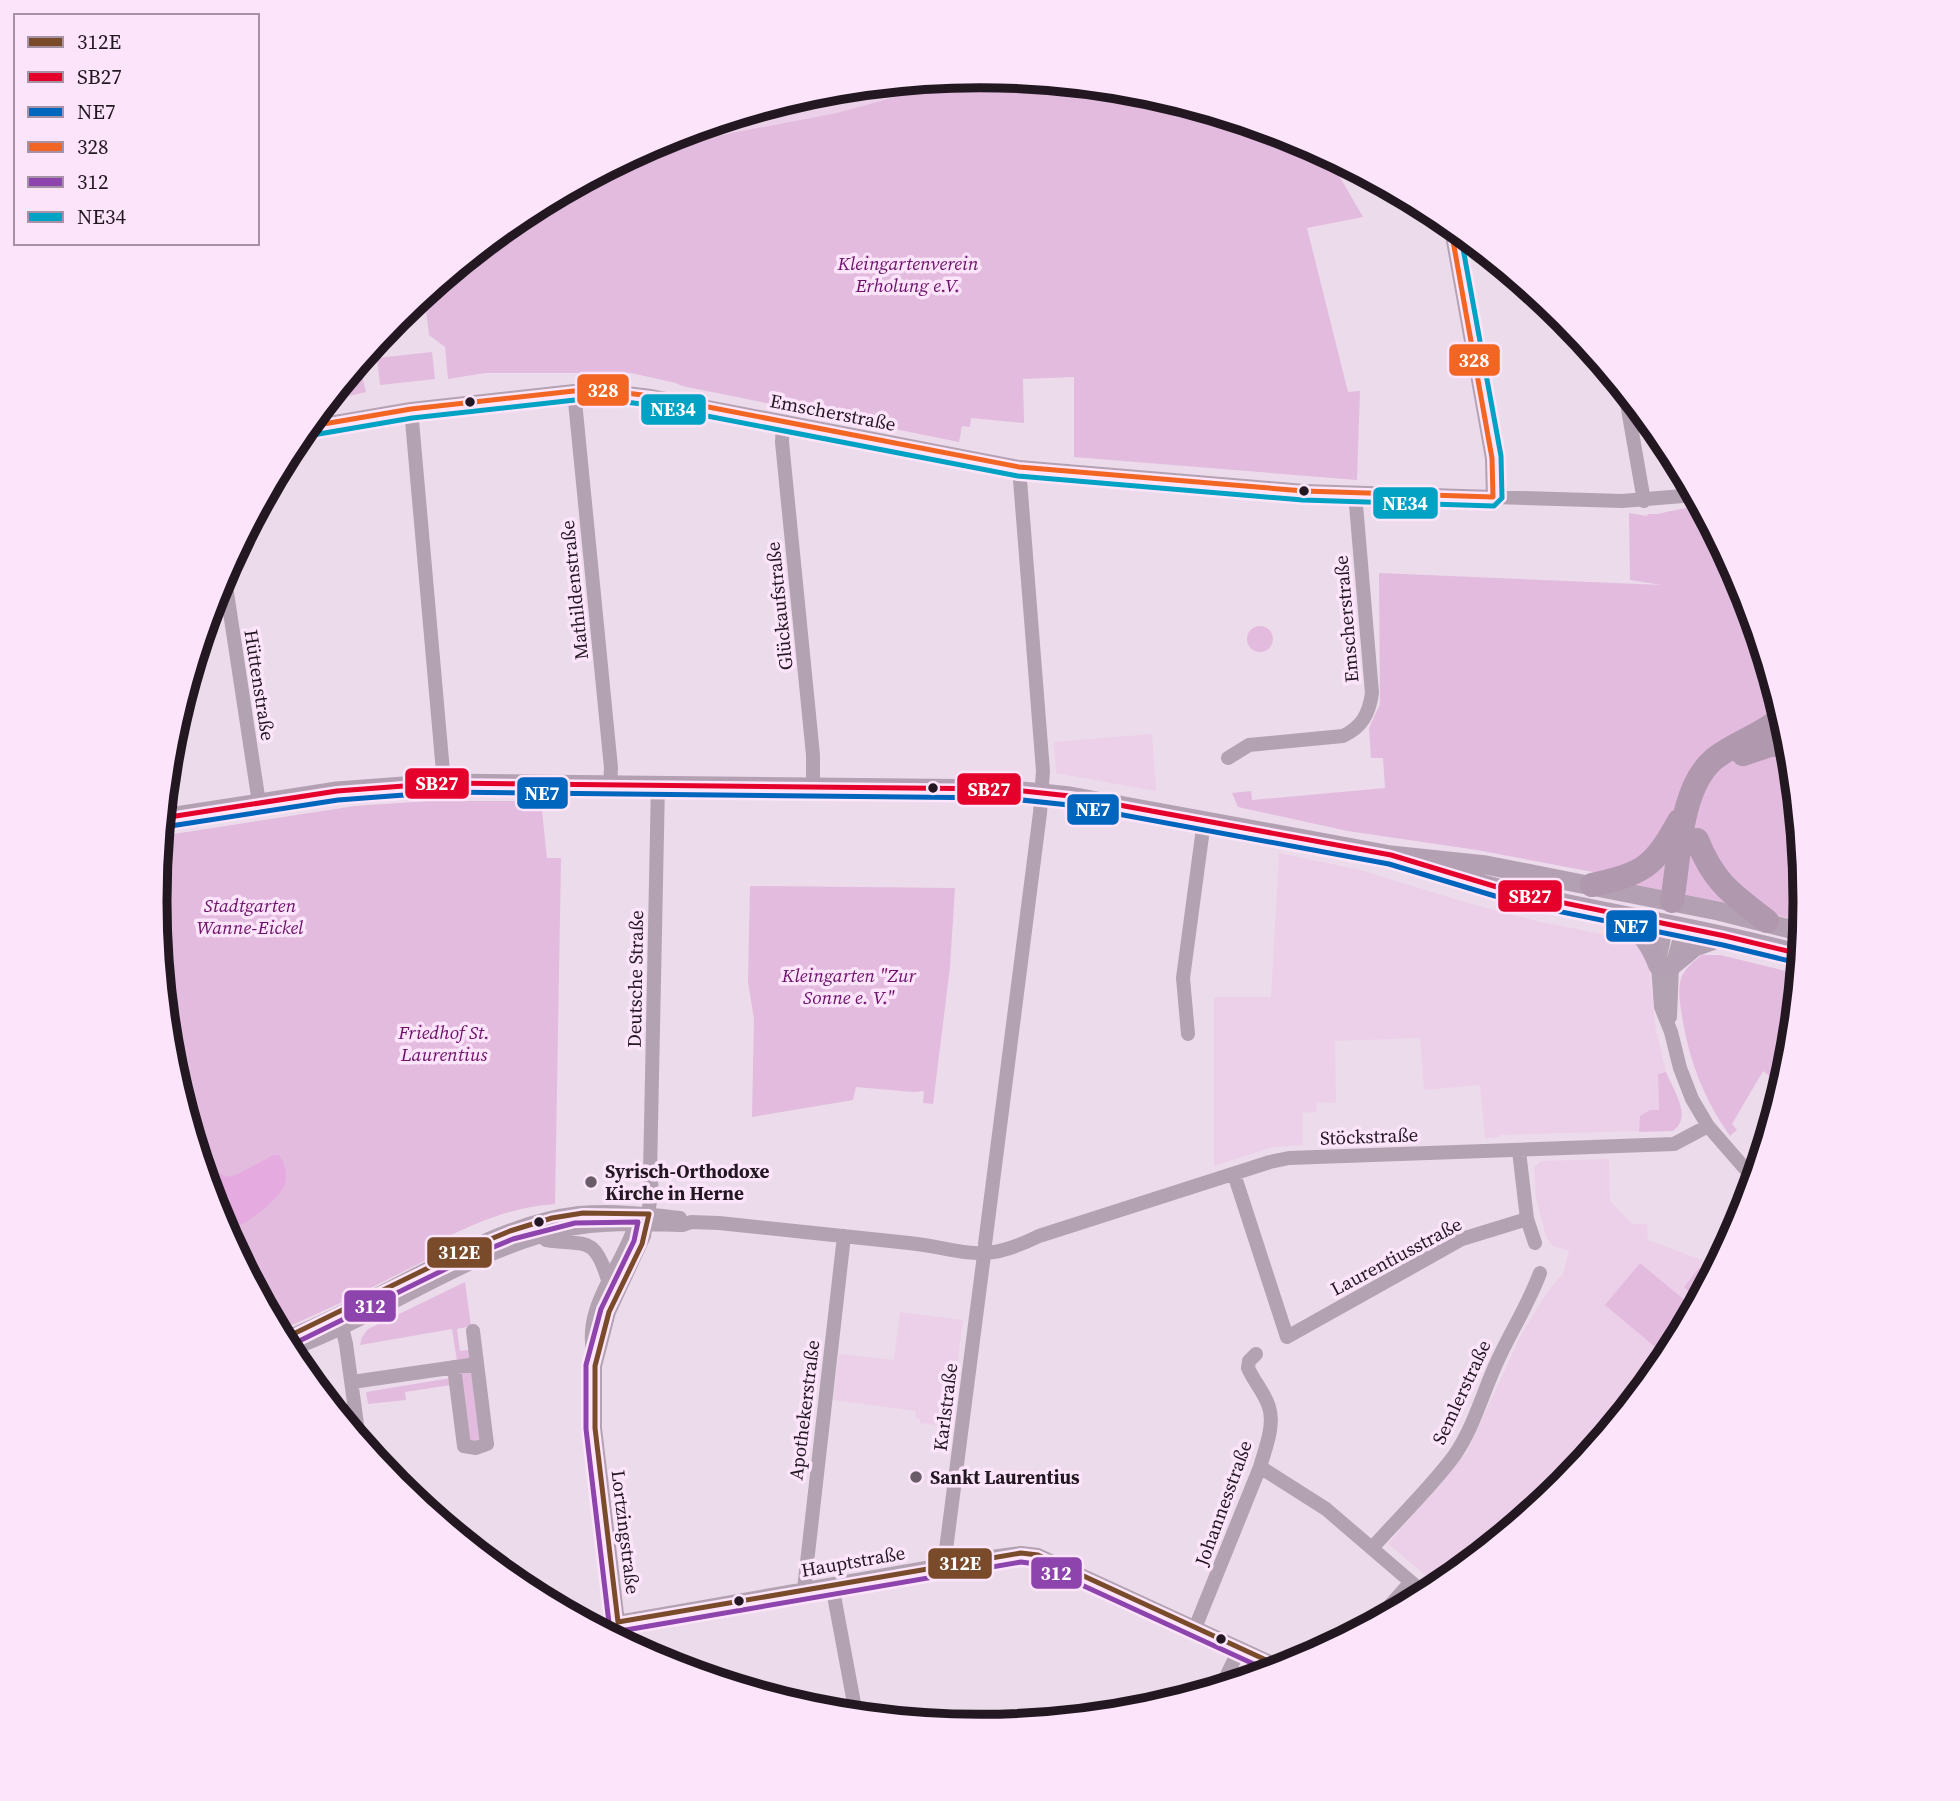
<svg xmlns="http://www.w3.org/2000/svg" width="1960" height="1801" font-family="'Source Serif 4',serif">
	<rect width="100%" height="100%" fill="#ecdbea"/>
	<!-- built -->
	<path fill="#ecd0e9" d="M967,77L837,113L642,150L665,138L731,118L877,85Z
		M1152,734L1156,791L1056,773L1054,742Z
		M1279,853L1360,870L1468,903L1536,921L1632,940L1639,945L1649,966L1656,1031L1666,1072L1658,1074L1659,1110H1650L1641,1116L1639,1131L1499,1135V1137L1485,1138L1480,1085L1424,1090L1420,1038L1335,1041L1336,1103L1317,1102L1316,1112L1302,1113L1303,1145L1273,1147L1214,1166V997H1271Z
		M1609,1159L1610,1201L1632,1224H1647L1648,1240L1710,1263L1715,1268L1666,1359L1579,1466L1571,1461L1498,1538L1433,1589L1436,1584L1388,1544L1467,1452L1520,1337L1544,1297L1559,1277H1562L1569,1251L1553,1246L1546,1237L1536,1198L1534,1167L1541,1161Z
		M900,1312L963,1320L949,1427L920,1423V1419L915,1418L916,1411L833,1400L839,1354L894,1360Z"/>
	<!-- green -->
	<path fill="#e2bbde" d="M980,75L1141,91L1296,138L1327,155L1363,217L1307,228L1348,392L1360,391L1357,480L1074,457V377L1023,379L1024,423L971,418L970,427L962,426L959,442L682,386L676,383L631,373H485L448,379L445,347L429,335L424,294L522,214L642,150L837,113L967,77Z
		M877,85L731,118L819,91Z
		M432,352L435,379L380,385L377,358Z
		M359,363L366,392L327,401Z
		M1700,505L1743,585L1789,740L1805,901L1801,921L1735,905L1620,883L1604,874L1477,850L1348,831L1238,807L1232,793L1251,791L1252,800L1385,788L1383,758H1371L1369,728L1380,704L1379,573L1662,585L1630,580L1629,513L1647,516L1648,514H1657Z
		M1247 639a13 13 0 1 1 26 0a13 13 0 1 1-26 0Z
		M429,801H541L547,858H561L555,1204C512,1207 481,1221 443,1239L449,1253H440L347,1300L279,1331L217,1216L171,1061L155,900L161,836L355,806Z
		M750,886L955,888L950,967L933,1104L923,1103L924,1091L913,1092L856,1087L853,1100L752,1117L754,1019L748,982Z
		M1702,955H1720L1798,974L1789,1062L1782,1085L1763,1071L1732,1124L1737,1130L1730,1136C1705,1101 1690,1063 1683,1022C1681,1009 1677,992 1681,979C1684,969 1694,961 1702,955Z
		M1666,1072C1673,1090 1693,1116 1673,1131L1639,1132L1640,1116L1650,1110H1659L1658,1074Z
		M1640,1263L1694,1308L1667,1357L1605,1305Z
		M1699,1268L1710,1277L1698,1299L1684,1287Z
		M465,1282L471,1326L457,1329L460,1351L469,1350L472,1358L457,1361L452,1329L360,1345L362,1337L368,1329Z
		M472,1371L481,1437L477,1441L470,1440L460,1372Z
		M451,1378V1385L405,1392L406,1400L368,1404L366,1392Z"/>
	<!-- water -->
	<path fill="#e5aae0" d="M167,1027L181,1049L193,1137L171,1061Z
		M199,1154L205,1158L208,1167L226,1177L236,1175L274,1155H279C284,1163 288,1173 285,1183C282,1196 251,1221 239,1225C233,1227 229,1226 222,1225Z"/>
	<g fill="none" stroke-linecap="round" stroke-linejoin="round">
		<!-- minor -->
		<path stroke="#b3a2b2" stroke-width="14" d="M1450,224L1492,458L1493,497
			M574,391L611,768L610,784
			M1625,392L1644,501
			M411,409L444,783
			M783,423L782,442L813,755V786
			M306,427L411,409L574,391L601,390L651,396L1019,467L1304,491L1622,501L1695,495
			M224,573L259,803
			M1228,758L1249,745L1343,736C1362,727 1369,714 1372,693L1355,493
			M1667,924L1658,966L1661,1007L1671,1032L1680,1068L1692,1099L1708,1126L1754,1179
			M1670,1017L1672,966L1683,927
			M1188,1034L1183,978L1204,821
			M1519,1151L1527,1219L1535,1243
			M1234,1174L1287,1337L1462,1239L1527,1219
			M546,1240C585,1246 594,1234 608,1280
			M985,1244L1040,813L1043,771L1019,467
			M340,1319L346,1344L359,1439
			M283,1339C326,1321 367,1300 409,1278C462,1251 518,1220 579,1213C613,1210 647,1214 680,1218
			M289,1350C383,1316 466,1252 565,1230C602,1222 645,1224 683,1225L691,1222L719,1223L909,1243C969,1250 980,1265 1039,1236L1270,1162L1289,1158L1674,1144L1708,1126
			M593,1351C584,1302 626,1263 637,1219
			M454,1367L464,1446L476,1448L487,1444L473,1331
			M352,1382L477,1364
			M1260,1467L1326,1509L1425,1594
			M1372,1548C1397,1520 1432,1486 1454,1456C1473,1429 1482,1395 1496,1364C1510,1333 1528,1305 1540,1273
			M944,1565L984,1255
			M832,1585L856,1714
			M804,1589L844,1236
			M1378,1619L1411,1582
			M618,1622L977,1559L1021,1553L1038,1555L1281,1667
			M1195,1628L1260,1467C1265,1449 1275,1426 1269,1407C1265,1393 1254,1382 1248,1368L1249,1361L1256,1354
			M620,1639L595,1428V1366L609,1312L644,1236L652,1190L650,1174L658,784
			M1222,1685L1240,1648"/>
		<!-- secondary -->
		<path stroke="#b3a0b2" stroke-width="19" d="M163,818L337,791L444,783L1004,789L1070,796L1391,855L1486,865L1718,911L1802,932
			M1425,867C1547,907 1676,920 1800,954
			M1620,919C1642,935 1648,940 1658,966
			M1672,966L1695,947L1725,936"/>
		<!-- motorway -->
		<path stroke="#b098ae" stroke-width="24" d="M1743,754L1770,745L1790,744
			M1697,840C1714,883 1732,894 1767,921
			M1592,885C1644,873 1653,868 1679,821
			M1672,901C1680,858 1679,789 1714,759C1735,742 1763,735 1782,717"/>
		<!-- bus-1 casing -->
		<g stroke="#fce4fa" stroke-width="10">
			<path id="bus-1" d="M283,1339L469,1248L510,1231L552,1218L583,1213L649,1214
				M618,1622L1021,1553L1038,1555L1281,1667
				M618,1622L595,1428V1366L609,1312L642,1244L649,1214"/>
		</g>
		<!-- bus-2 casing -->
		<g stroke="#fce4fa" stroke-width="10">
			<path id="bus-2" d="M163,818L337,791L444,783L1004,789L1070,796L1391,855L1520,894L1725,936L1800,954"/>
		</g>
		<!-- bus-3 casing -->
		<g stroke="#fce4fa" stroke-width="10">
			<path id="bus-3" d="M164,827L338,800L444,792L1003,798L1069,805L1389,864L1518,903L1723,945L1798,963"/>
		</g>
		<!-- bus-4 casing -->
		<g stroke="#fce4fa" stroke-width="10">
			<path id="bus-4" d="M1450,224L1492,458L1493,497
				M306,427L411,409L574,391L601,390L651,396L1019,467L1304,491L1493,497"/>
		</g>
		<!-- bus-5 casing -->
		<g stroke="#fce4fa" stroke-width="10">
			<path id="bus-5" d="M287,1347L472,1256L513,1239L575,1223L638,1222L634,1241L601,1309L586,1365V1429L609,1623
				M620,1631L1021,1562L1036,1564L1269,1671"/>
		</g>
		<!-- bus-6 casing -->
		<g stroke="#fce4fa" stroke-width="10">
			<path id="bus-6" d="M307,436L412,418L575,400L601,399L650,405L1018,476L1303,500L1494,506L1502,498L1501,456L1460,232"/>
		</g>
		<!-- bus-1 -->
		<use href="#bus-1" stroke="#7a4b2a" stroke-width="5"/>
		<!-- bus-2 -->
		<use href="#bus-2" stroke="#e4002b" stroke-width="5"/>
		<!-- bus-3 -->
		<use href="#bus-3" stroke="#0065bd" stroke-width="5"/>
		<!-- bus-4 -->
		<use href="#bus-4" stroke="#f26522" stroke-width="5"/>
		<!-- bus-5 -->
		<use href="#bus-5" stroke="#8e44ad" stroke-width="5"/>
		<!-- bus-6 -->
		<use href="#bus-6" stroke="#02a2c5" stroke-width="5"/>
	</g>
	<!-- markers -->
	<g fill="#231822" stroke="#fce4fa" stroke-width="2.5">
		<circle cx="470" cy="402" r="6"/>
		<circle cx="1304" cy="491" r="6"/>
		<circle cx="933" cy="788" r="6"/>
		<circle cx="539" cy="1222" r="6"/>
		<circle cx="739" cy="1601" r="6"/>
		<circle cx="1221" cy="1639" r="6"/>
	</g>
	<g fill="#695c68" stroke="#fce4fa" stroke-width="2.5">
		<circle cx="591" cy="1182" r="7"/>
		<circle cx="916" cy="1477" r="7"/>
	</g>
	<g text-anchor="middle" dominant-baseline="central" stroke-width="7" stroke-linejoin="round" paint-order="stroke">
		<!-- park labels -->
		<g font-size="19" font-style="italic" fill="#6d106a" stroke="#fce4fa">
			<text x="908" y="263">Kleingartenverein<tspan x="908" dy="22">Erholung e.V.</tspan></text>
			<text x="250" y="905">Stadtgarten<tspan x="250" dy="22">Wanne-Eickel</tspan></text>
			<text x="849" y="975">Kleingarten "Zur<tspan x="849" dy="22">Sonne e. V."</tspan></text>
			<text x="444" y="1032">Friedhof St.<tspan x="444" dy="22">Laurentius</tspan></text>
		</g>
		<!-- street labels -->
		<g font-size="19" fill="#231822" stroke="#fce4fa">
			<text transform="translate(833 412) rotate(11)">Emscherstraße</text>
			<text transform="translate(574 590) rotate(-96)">Mathildenstraße</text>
			<text transform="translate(779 606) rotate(-96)">Glückaufstraße</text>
			<text transform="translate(1346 619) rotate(-95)">Emscherstraße</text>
			<text transform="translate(260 685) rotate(81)">Hüttenstraße</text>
			<text transform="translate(635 979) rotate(-89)">Deutsche Straße</text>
			<text transform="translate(1369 1136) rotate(-2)">Stöckstraße</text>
			<text transform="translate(1396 1256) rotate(-28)">Laurentiusstraße</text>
			<text transform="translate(1461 1392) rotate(-65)">Semlerstraße</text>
			<text transform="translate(945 1407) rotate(-83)">Karlstraße</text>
			<text transform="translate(804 1410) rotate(-83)">Apothekerstraße</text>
			<text transform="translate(1223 1503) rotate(-70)">Johannesstraße</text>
			<text transform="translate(626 1532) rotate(83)">Lortzingstraße</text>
			<text transform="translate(853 1561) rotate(-10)">Hauptstraße</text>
		</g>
		<!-- poi labels -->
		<g font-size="19" font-weight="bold" fill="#231822" stroke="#fce4fa" text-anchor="start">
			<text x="605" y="1171">Syrisch-Orthodoxe<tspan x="605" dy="22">Kirche in Herne</tspan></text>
			<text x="930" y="1477">Sankt Laurentius</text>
		</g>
	</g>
	<!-- crop -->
	<path d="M0 0H1960V1801H0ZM167 901a813 813 0 1 1 1626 0a813 813 0 1 1-1626 0Z" fill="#fce4fa" fill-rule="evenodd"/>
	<path fill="none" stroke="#231822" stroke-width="9" d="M167 901a813 813 0 1 1 1626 0a813 813 0 1 1-1626 0Z"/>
	<g stroke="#fce4fa" stroke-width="2.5">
		<rect x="1448" y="343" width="53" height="34" rx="7" fill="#f26522"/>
		<rect x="576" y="373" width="54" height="34" rx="7" fill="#f26522"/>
		<rect x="640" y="393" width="67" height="33" rx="7" fill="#02a2c5"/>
		<rect x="1372" y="486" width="67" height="34" rx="7" fill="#02a2c5"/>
		<rect x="404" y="767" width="66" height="33" rx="7" fill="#e4002b"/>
		<rect x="956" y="772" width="66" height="34" rx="7" fill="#e4002b"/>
		<rect x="516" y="776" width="53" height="34" rx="7" fill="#0065bd"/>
		<rect x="1066" y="793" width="54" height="33" rx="7" fill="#0065bd"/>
		<rect x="1497" y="879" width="66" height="34" rx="7" fill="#e4002b"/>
		<rect x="1605" y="909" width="53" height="34" rx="7" fill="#0065bd"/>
		<rect x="426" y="1236" width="67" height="33" rx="7" fill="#7a4b2a"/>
		<rect x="343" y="1289" width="54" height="34" rx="7" fill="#8e44ad"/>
		<rect x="927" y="1547" width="66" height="33" rx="7" fill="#7a4b2a"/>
		<rect x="1030" y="1556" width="53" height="34" rx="7" fill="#8e44ad"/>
	</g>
	<g font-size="19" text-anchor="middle" font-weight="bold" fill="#fff">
		<text x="1474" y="367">328</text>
		<text x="603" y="397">328</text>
		<text x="673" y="416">NE34</text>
		<text x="1405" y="510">NE34</text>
		<text x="437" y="790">SB27</text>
		<text x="989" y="796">SB27</text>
		<text x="542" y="800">NE7</text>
		<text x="1093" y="816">NE7</text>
		<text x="1530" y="903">SB27</text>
		<text x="1631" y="933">NE7</text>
		<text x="459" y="1259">312E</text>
		<text x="370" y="1313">312</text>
		<text x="960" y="1570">312E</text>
		<text x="1056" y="1580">312</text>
	</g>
	<!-- legend -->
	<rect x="14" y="14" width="245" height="231" fill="#fce4fa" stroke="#a592a4" stroke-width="2"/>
	<rect x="28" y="37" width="35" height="10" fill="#7a4b2a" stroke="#a592a4" stroke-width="2"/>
	<text x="77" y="49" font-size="21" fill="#231822">312E</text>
	<rect x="28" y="72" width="35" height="10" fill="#e4002b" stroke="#a592a4" stroke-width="2"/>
	<text x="77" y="84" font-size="21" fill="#231822">SB27</text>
	<rect x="28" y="107" width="35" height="10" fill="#0065bd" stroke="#a592a4" stroke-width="2"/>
	<text x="77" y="119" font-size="21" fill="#231822">NE7</text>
	<rect x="28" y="142" width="35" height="10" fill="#f26522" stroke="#a592a4" stroke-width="2"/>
	<text x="77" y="154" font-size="21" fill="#231822">328</text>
	<rect x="28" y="177" width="35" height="10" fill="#8e44ad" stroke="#a592a4" stroke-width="2"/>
	<text x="77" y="189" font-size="21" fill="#231822">312</text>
	<rect x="28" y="212" width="35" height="10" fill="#02a2c5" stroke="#a592a4" stroke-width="2"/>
	<text x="77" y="224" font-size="21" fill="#231822">NE34</text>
</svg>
